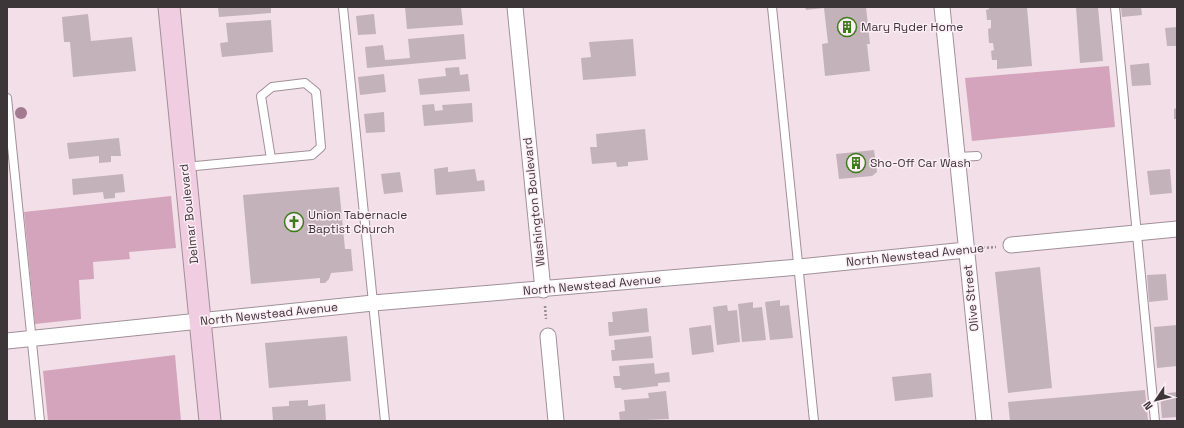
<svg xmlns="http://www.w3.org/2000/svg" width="1184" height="428" font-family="'Space Grotesk',sans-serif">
	<rect width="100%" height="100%" fill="#f2dfe8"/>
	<!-- green -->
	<path fill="#d3a4bb" d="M1109,66L1115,127L972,141L965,78Z
		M171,196L176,248L129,252L130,259L93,262L94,279L79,280L81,319L35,324L24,212Z
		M175,355L181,421H48L43,371Z"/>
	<!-- building -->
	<path fill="#c4b2ba" d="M218,7H271V13L219,17Z
		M405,7H461L463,25L407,29Z
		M805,7H866L870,44H867L870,71L825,76L822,44L828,43L824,8L806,10Z
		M989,7H1027L1032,66L997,69V60H992L991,51L994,50L993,43H989L988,29L991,28V20H987L986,10L989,9Z
		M1076,7H1098L1103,61L1080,63Z
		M1121,7H1141L1142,15L1122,17Z
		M88,14L91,41L132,37L136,71L73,77L70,42H64L62,17Z
		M374,14L376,34L358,35L356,16Z
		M271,20L273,52L222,57L220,43L228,42L226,23Z
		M1177,27V46H1167L1165,28Z
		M464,34L466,59L367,68L365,47L383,45L385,60L410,58L408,39Z
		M633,39L636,76L583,80L581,58L591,57L589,42Z
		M1149,63L1151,85L1132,86L1130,65Z
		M459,67L460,75L468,74L470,91L420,95L418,79L446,76L445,68Z
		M384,74L386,92L360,95L358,77Z
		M472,103L473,122L424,126L422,105L434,104L435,111L443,110L442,105Z
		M1177,108V119H1174V109Z
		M384,112L385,132L366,133L364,114Z
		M645,129L648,160L628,162V166L617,167L616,162L592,164L590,147H597L596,134Z
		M119,138L121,156H111V162L99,163V156L69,159L67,143Z
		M874,150L877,172L872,176L839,179L836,154Z
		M448,167V172L475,169L477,181L484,180L485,191L436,195L434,169Z
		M1170,169L1172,193L1150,195L1147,171Z
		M400,172L403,192L384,194L381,174Z
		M123,174L125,192L115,193V198L104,199L103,192L73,195L72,179Z
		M339,187L345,249H351L353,271L331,273L329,279L325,283H320V278L251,284L243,195Z
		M1040,267L1052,388L1008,393L995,272Z
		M1166,274L1168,300L1149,302L1147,275Z
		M780,300V306L789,305L793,338L770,340L765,302Z
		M753,302V308L762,307L766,340L742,342L738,304Z
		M727,305L728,311L737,310L740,342L717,345L713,307Z
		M647,308L649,332L609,336L608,322H613L612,312Z
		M711,325L714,352L692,355L689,328Z
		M1177,325V366L1157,368L1154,327Z
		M347,336L351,381L269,388L265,343Z
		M651,336L653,358L612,361L611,350H615L614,340Z
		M654,363L655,374L669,372L670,382L658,383V386L622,390L621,388H615L613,376H620L619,366Z
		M931,373L933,397L895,401L892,377Z
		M1145,390L1148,421H1010L1008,402Z
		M666,391L669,419L620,421L619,412L625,411L624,400L649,398L648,393Z
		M1177,392V417L1162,418L1160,394Z
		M308,400V406L325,404L326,421H273L272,407L289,406V401Z"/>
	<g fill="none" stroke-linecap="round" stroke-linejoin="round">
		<!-- lane casing -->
		<g stroke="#a19098" stroke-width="10">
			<path id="lane" d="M343,7L385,421
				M772,7L814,421
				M1115,7L1155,421
				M7,98L40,421
				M957,157L977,156
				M185,167L312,155L321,147L316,92L305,83L272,87L261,96L271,159"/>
		</g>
		<!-- street casing -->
		<g stroke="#a19098" stroke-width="17">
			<path id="street" d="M515,7L543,290
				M942,7L984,421
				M1011,245L1177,229
				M548,336L556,421
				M7,341L373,303L799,267L966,250"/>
		</g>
		<!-- secondary casing -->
		<g stroke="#a19098" stroke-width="23">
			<path id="secondary" d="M169,7L210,421"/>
		</g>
		<!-- path -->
		<path stroke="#988b91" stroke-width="2.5" stroke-dasharray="2 2" stroke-linecap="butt" d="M983,248L996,247
			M545,306L546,319"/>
		<!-- lane -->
		<use href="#lane" stroke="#fff" stroke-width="8"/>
		<!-- street -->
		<use href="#street" stroke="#fff" stroke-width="15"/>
		<!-- secondary -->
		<use href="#secondary" stroke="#f1cde2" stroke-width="21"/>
	</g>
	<!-- trees -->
	<circle fill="#a37b91" cx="21" cy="113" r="6"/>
	<!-- icons -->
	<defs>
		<g id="building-ring" transform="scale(1)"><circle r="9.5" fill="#fdeef5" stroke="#3c7c1a" stroke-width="1.5"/><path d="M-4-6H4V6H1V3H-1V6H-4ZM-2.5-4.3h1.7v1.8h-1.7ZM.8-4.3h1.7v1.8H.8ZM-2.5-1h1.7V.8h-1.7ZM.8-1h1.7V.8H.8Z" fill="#3c7c1a"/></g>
		<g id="church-ring" transform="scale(1)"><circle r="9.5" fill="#fdeef5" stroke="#3c7c1a" stroke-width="1.5"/><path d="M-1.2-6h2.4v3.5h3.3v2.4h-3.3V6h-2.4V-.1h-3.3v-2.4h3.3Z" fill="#3c7c1a"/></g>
	</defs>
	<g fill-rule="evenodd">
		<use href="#building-ring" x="847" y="27"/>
		<use href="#building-ring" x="856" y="163"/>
		<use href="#church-ring" x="294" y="222"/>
	</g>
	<g text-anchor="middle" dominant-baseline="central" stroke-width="3" stroke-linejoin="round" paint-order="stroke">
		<!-- poi labels -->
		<g font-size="12" fill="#3d3639" stroke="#fdeef5" text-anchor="start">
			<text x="861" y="27">Mary Ryder Home</text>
			<text x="870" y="163">Sho-Off Car Wash</text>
			<text x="308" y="215">Union Tabernacle<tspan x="308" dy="14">Baptist Church</tspan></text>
		</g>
		<!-- street labels -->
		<g font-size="12" fill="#3d3639" stroke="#fdeef5">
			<text transform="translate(534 202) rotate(-96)">Washington Boulevard</text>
			<text transform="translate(189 214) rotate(-96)">Delmar Boulevard</text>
			<text transform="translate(915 255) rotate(-6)">North Newstead Avenue</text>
			<text transform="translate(592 285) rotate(-5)">North Newstead Avenue</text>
			<text transform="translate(971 298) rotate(-96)">Olive Street</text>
			<text transform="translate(269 314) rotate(-6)">North Newstead Avenue</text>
		</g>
	</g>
	<!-- border -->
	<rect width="1184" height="428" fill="none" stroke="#3d3639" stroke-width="16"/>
	<!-- north arrow -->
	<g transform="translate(1156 400) rotate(235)" stroke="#fdeef5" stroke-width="3" paint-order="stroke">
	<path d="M0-3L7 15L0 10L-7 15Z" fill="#3d3639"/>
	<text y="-6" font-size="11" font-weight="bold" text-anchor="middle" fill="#3d3639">N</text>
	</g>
</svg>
